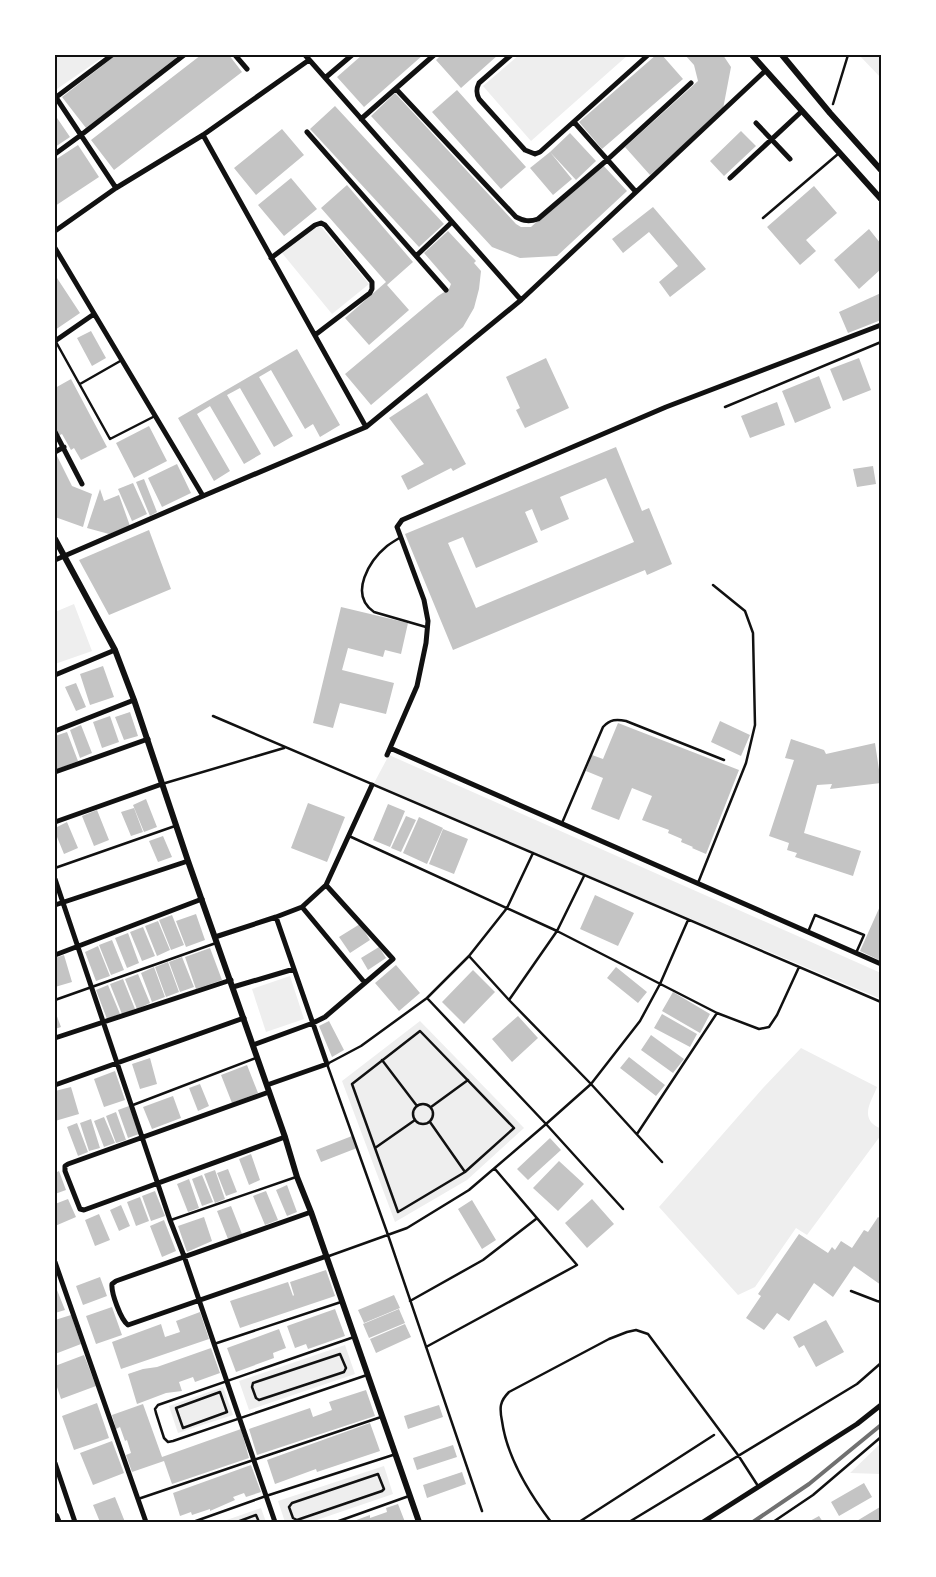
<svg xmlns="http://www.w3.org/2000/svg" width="936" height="1577" font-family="Merriweather,serif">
	<rect width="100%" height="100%" fill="#fff"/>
	<!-- green -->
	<path fill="#eee" d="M55,55H106L57,89L55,87Z
		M519,55H628L531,141L483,86Z
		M859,55H881V78Z
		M318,223L369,284L332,314L282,253Z
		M74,604L92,651L55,664V612Z
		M389,755L881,973V999L373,785Z
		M290,976L304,1019L266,1032L252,989Z
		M420,1021L524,1128L467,1180L395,1222L342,1081Z
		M801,1048L877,1087C873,1098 863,1111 871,1122C873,1125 878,1127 881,1129V1135L807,1235L796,1228L755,1287L738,1295L659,1207L763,1088Z
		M345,1345L355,1374L249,1410L239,1381Z
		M223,1387L233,1415L178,1433L169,1406Z
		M881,1443V1474L850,1473Z
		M384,1466L393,1494L311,1522H285L278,1501Z
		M261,1508L266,1522H221Z"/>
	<!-- building -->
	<path fill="#c4c4c4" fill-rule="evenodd" d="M116,55H174L176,58L86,128L62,97Z
		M201,55H229L242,72L114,170L91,140Z
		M362,55H423L364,107L337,77Z
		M441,55H498L461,88L436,60Z
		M656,55H662L683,79L602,149L579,122Z
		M685,55H723L731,67L723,109L650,175L625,147L698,81L694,65Z
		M457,90L526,167L501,189L432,112Z
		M395,93L516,224L521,227H531L601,163L627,191L557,256L520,258L492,247L371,116Z
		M335,106L444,224L419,247L310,129Z
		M55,115L70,137L55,147Z
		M282,129L304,155L256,195L234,168Z
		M741,131L756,146L724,176L710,161Z
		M570,133L596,161L576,180L550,152Z
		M78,145L99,177L55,206V160Z
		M550,152L572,179L553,195L530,168Z
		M291,178L317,209L284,236L258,205Z
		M347,185L413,262L387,285L409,310L369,345L345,318L386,282L321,208Z
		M814,186L837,213L806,240L816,251L800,265L767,227Z
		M653,207L706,269L670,297L659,282L678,266L649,232L623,253L612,239Z
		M869,229L881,244V269L859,289L834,260Z
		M448,231L476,261L474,263L481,271L479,289L474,308L463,327L371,405L345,374L438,296L449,289L451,284L424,253Z
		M57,278L80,313L55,330V280Z
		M881,293V320L848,333L839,312Z
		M91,331L106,358L92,366L77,338Z
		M297,349L340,425L320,437L313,424L305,429L271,370L259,377L293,436L274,447L240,388L227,395L261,454L244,464L210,406L197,414L230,471L214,481L178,418Z
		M546,358L569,408L525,428L516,410L520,408L506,377Z
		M859,358L871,390L843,401L830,369Z
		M819,376L831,408L795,423L782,391Z
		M71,379L107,447L81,460L74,448L71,450L62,434L58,436L55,431V388Z
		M427,393L466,464L453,471L451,468L408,490L401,476L424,464L389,418Z
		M777,402L785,425L750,438L741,416Z
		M149,426L167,461L134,478L116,443Z
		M616,447L642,511L649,508L672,564L647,575L645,570L453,650L405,534ZM606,478L634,542L476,608L448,543L463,537L476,568L538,542L525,512L532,509L541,531L569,519L560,497Z
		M57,456L72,486L92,494L83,527L55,517V457Z
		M177,464L191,493L162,507L148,478Z
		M873,466L876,484L857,487L853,469Z
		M144,479L157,512L150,516L136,482Z
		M133,483L147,514L132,521L118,489Z
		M100,489L104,501L119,495L130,526L109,534L87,528Z
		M149,530L171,589L109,615L79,560Z
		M341,607L408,623L401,654L385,650L383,657L348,648L342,670L394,683L386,714L340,703L333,728L313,723Z
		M103,666L114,697L90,705L80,674Z
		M76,683L86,707L76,711L65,687Z
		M130,712L138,736L124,740L115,717Z
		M110,716L119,742L102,748L93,722Z
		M720,721L750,735L741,756L711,742Z
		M618,723L739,770L706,854L692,848L693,847L681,842L682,839L668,833L669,830L642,820L652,796L632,788L619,820L591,809L603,778L586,771L592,755L603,759Z
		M81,725L92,753L80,758L70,730Z
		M67,732L78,761L55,770V736Z
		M791,739L824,750L826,754L875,743L881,783L830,789L832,784L817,785L804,833L861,851L853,876L795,857L797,853L787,850L789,843L769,836L794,760L785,758Z
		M146,799L157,827L144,832L133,805Z
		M308,803L345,817L327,862L291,848Z
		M388,804L405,811L390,847L373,840Z
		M134,808L143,832L131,836L121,812Z
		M97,810L109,840L94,846L82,816Z
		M406,816L416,820L401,852L391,848Z
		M419,817L443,828L427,864L403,853Z
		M67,822L78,848L64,854L55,832V828Z
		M443,829L468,839L454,874L429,864Z
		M163,836L172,857L158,862L149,841Z
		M595,895L634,913L618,946L580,929Z
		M881,904V961L860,951Z
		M196,914L205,940L186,947L176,921Z
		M172,915L184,945L171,950L159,920Z
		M158,921L170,950L157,956L145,926Z
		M360,924L370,940L350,953L339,937Z
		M143,927L155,956L142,961L130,932Z
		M128,933L139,963L127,968L115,938Z
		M112,940L124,970L111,975L99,945Z
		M98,946L110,976L96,981L85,952Z
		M379,947L386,958L368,970L361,958Z
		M210,948L222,980L196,989L185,957Z
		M64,955L72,982L55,987V958Z
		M182,957L194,987L180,992L169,962Z
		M168,962L179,992L166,997L155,967Z
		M396,965L420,993L399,1011L375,983Z
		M154,967L165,997L152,1002L141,973Z
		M616,967L647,992L638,1003L607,978Z
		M473,970L495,992L464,1024L442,1002Z
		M138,974L150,1003L137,1009L125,979Z
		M123,979L135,1009L122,1014L110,984Z
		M108,985L120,1014L107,1019L96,990Z
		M673,992L710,1014L700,1033L662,1011Z
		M55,1011L61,1027L55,1029Z
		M662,1014L697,1034L690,1047L654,1028Z
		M518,1016L538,1038L512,1062L492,1039Z
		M329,1021L344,1050L332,1057L319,1026Z
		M651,1035L684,1059L673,1073L641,1050Z
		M629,1057L665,1085L656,1096L620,1068Z
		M150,1058L157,1084L140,1089L132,1064Z
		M247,1065L258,1093L232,1103L221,1075Z
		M115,1071L125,1100L104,1107L94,1079Z
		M200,1084L209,1106L198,1111L189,1088Z
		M71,1087L79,1114L55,1121V1091Z
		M173,1096L181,1118L152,1129L143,1107Z
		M129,1106L139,1134L128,1138L118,1110Z
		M116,1112L126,1140L116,1143L106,1116Z
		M104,1117L115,1143L104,1147L94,1121Z
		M91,1119L100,1148L89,1151L80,1123Z
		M77,1123L88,1152L78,1156L67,1127Z
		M352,1136L357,1148L321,1162L316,1150Z
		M550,1138L561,1150L528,1180L517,1169Z
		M251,1154L260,1180L249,1185L239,1159Z
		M559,1161L584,1184L558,1211L533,1188Z
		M228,1169L237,1192L226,1196L217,1173Z
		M215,1170L225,1199L215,1203L204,1174Z
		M59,1171L66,1190L55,1194V1173Z
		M202,1175L213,1202L202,1206L192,1179Z
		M189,1179L199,1208L188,1212L177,1184Z
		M287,1185L297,1212L287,1216L276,1190Z
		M155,1191L165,1216L151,1221L142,1196Z
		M266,1191L278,1220L265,1225L253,1196Z
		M140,1197L149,1221L136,1226L127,1202Z
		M68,1199L76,1217L55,1226V1204Z
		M592,1199L614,1224L587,1248L565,1223Z
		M472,1200L496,1240L482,1249L458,1209Z
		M121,1205L130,1226L119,1231L110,1210Z
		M231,1206L242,1234L228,1239L217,1211Z
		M99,1214L110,1240L95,1246L85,1220Z
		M204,1217L212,1241L187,1252L178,1226Z
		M878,1217L881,1219V1285L854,1266L833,1297L814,1283L789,1321L777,1313L764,1330L746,1318L761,1296L758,1294L799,1234L828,1253L832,1247L835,1250L841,1241L852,1248L864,1230L868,1232Z
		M164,1220L176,1251L162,1257L150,1226Z
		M326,1270L335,1296L240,1328L230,1301L288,1282L293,1296L294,1295L290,1282Z
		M100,1277L107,1296L83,1305L76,1286Z
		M55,1285L65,1310L55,1313Z
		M394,1295L400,1308L364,1323L358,1310Z
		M112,1307L122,1335L96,1344L86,1316Z
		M335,1309L345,1336L308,1349L306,1344L295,1348L287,1326Z
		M399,1309L405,1323L369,1338L363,1324Z
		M200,1312L209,1339L121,1369L112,1342L161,1324L165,1337L180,1332L176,1321Z
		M71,1315L81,1344L55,1354V1320Z
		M826,1320L844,1352L816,1367L804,1345L799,1348L793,1337Z
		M405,1324L411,1337L376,1353L370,1339Z
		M279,1329L286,1348L273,1353L274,1358L236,1372L227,1348Z
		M211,1348L220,1373L195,1382L193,1377L179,1382L182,1391L166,1393L137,1404L128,1374L143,1369L157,1367Z
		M84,1355L96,1386L61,1399L55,1381V1366Z
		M366,1390L375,1416L257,1455L249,1429L310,1408L313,1417L332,1410L329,1402Z
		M97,1403L109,1438L74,1450L62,1416Z
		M143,1404L162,1457L241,1429L249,1458L172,1484L164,1461L132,1472L126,1455L131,1453L127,1440L125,1441L120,1427L116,1429L112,1415Z
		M439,1405L443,1417L408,1429L404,1416Z
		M370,1423L380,1451L317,1472L316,1469L275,1484L267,1460Z
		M112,1441L124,1473L93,1485L80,1453Z
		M453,1445L457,1457L417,1470L413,1458Z
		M251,1465L261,1492L246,1497L244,1493L233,1497L235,1500L210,1511V1509L192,1515L191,1512L180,1516L173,1493Z
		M462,1472L466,1484L427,1498L423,1485Z
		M864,1483L872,1497L839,1516L831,1502Z
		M115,1497L125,1522H100L93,1505Z
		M398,1504L405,1522H351L370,1515V1518L387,1512L386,1508Z
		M880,1507L881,1522H855Z
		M819,1516L823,1522H808Z"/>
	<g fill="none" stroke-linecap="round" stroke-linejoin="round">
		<!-- path -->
		<path stroke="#111" stroke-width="2.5" d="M833,104L848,55
			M420,1031L514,1128L465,1172L398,1212L352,1084Z
			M382,1060L417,1106
			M413 1114a10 10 0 1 1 20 0a10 10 0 1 1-20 0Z
			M431,1107L468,1080
			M430,1122L465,1172
			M375,1148L415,1120
			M340,1354L346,1368L344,1372L259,1400L256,1398L252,1387L253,1383Z
			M220,1392L227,1412L183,1428L176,1408Z
			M378,1474L384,1489L382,1491L297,1520L293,1518L289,1507L292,1503Z
			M237,1522L256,1515L259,1522
			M579,1522L714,1435
			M773,1522L813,1495L881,1437"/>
		<!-- service -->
		<path stroke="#111" stroke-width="2.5" d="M763,218L838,154
			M56,342L110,439L155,416
			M80,384L122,360
			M725,407L881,342
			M401,537C396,540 391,543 387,546C370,560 348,594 374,612L426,627
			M213,716L881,1002
			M162,784L284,748
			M562,823L603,727C610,719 617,719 626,721L724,760
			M349,836L557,931L717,1013L759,1029L769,1027L777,1015L799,967
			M533,853L507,908L469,956L509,1000L591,1084L662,1162
			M55,868L175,826
			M698,883L746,763L755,725L753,633L745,611L713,585
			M808,932L815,915L864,935L856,953
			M469,956L427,998L546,1124L623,1209
			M427,998L361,1046L327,1064L388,1235L482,1511
			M55,1000L216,943
			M509,1000L557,931L584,876
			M133,1105L256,1058
			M637,1134L717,1013
			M171,1220L296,1177
			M329,1256L407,1228L469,1190L546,1124L591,1084L640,1021L660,984L688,920
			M851,1291L877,1301L881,1302
			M410,1301L483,1260L536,1219
			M354,1337L158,1405L155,1409L156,1413L164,1438L168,1442L173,1441L367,1375
			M214,1344L341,1302
			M426,1347L577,1265L495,1169
			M138,1499L381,1417
			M193,1522L266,1496L396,1454
			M336,1522L409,1496
			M551,1522C529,1493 507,1458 502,1421C501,1416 500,1410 501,1405C502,1400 505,1396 509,1392L609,1339L627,1332L636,1330L648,1334L738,1455L758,1486
			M629,1522L857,1384L881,1363"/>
		<!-- minor -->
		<path stroke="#111" stroke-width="5" d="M235,55L247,69
			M305,55L521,300
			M511,55L479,83C476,89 476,93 479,99L525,150L535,154L540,152L648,55
			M325,78L352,55
			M396,89L516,217C524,221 529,222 538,219L607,160L691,83
			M55,96L116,188L203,135L309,60
			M55,98L112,55
			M361,119L434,55
			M574,122L636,192
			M756,123L790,159
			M307,132L446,290
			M203,135L366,427
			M55,154L81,135L184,55
			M730,178L802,111
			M55,231L116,188
			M55,248L203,496
			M416,256L452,222
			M271,258L315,225L321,223L325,225L372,282V289L370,293L315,335
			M55,341L94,314
			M55,432L82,484
			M55,452L64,447
			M55,560L203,496L366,427L521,300L765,71
			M55,675L115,650
			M55,731L134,700
			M390,748L881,964
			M387,755L417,686L426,643L428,621L424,600L397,527L402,520L666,407L881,325
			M55,772L148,739
			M55,822L162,784
			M55,879L170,1220L184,1256L275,1522
			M55,905L188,861
			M302,907L365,983
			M215,937L276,917L302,907L326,885L372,785
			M55,955L202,899
			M233,987L294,969
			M55,1038L231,980
			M253,1045L313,1023L325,1017L393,959L326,885
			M55,1085L244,1018
			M267,1085L327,1064L276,917
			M269,1092L68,1164L65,1166V1171L80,1209L84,1210L285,1137
			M311,1212L116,1281L112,1284C111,1293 121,1320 128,1325L327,1256
			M55,1262L146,1522
			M55,1463L75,1522
			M703,1522L857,1424L881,1405"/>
		<!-- tertiary -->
		<path stroke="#111" stroke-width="6" d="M752,55L881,199
			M782,55L830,113L881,170
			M55,539L115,650L134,700L188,861L285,1137L297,1177L311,1212L419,1522"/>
		<!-- primary -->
		<path stroke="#111" stroke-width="9" d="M55,1517L57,1522"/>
		<!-- rail -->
		<path stroke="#707070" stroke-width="4" d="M753,1522L809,1484L881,1425"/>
	</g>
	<!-- border -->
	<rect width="936" height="1577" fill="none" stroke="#ffffff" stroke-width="112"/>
	<rect x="56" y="56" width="824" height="1465" fill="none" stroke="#111" stroke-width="2"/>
</svg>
